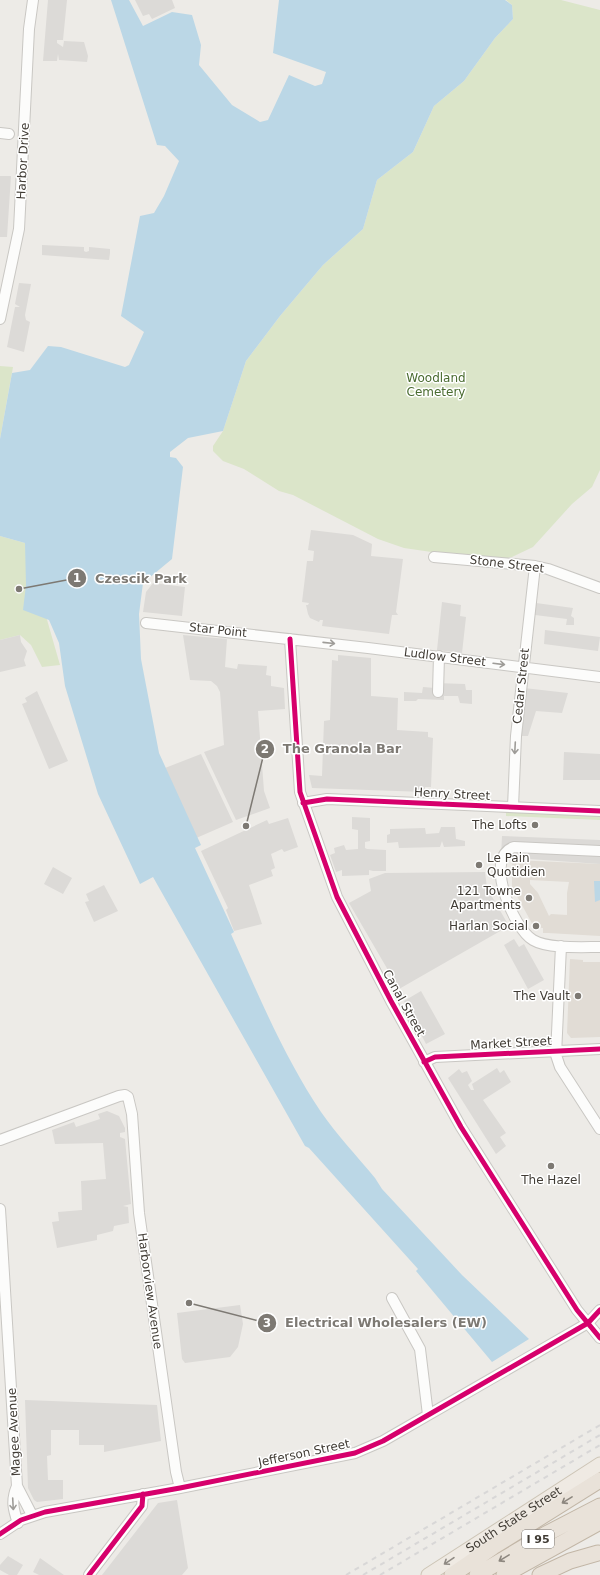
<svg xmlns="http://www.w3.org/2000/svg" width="600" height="1575" font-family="'DejaVu Sans',sans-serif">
	<rect width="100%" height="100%" fill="#edebe7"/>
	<!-- residential -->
	<path fill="#e1dcd5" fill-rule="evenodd" d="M514,860L600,864V936L548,933H543V928L534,927L512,887V865ZM530,880L569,882L567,893V915L551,914L549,916L538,893L530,884Z
		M570,959L583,960V962H600V1037L571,1038L567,1033Z"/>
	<!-- green -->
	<path fill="#dbe5c9" d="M506,0H561L600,10V470L592,487L572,504L533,547L512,557L493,561L404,548L378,539L293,495L279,491L244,469L223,461L213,451V446L223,431L246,361L280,316L323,265L363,229L377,180L413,152L434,106L464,81L495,38L513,19L512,5Z
		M0,366L13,367L0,439Z
		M0,536L25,543L60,665L42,667L31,645L20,635L0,640Z
		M506,811L600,815V820L506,816Z"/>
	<!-- parking -->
	<path fill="#dcdad7" d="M48,0H67L63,40H57V43L63,47L64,41L84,42L88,56L87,62L59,60L58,54L57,61H43Z
		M135,0H172L175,8L152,19L149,14L143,16Z
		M0,176H11L7,237H0Z
		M42,245L84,247V251L86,252L89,251V247L110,249V253L109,260L42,255Z
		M19,283L31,284L25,315L26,320L30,322L24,352L7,347L15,307H20L15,304Z
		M311,530L353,535L372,544L371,556L403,559L396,612L398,615H392L389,634L322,626L323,620H320L319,622L310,618L308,614L306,605H308L309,603L302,602L307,561H313L314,551L308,550Z
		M153,583L185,587L182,616L143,612L146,592Z
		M442,602L461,605L460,616L466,617L462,653L437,650Z
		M536,603L573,608L571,616L574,618V625H566L567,619L535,615Z
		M545,630L600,637L598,651L544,644Z
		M20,635L21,642L27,651L24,660L26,666L0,672V640Z
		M183,635L227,639L225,667L237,669L238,664L267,666L266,675L271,676V686L284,688L285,709L258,711L264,791L270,808L236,820L204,752L224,745L220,692L217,686L211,681L190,680Z
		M338,655L371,658V696L398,698L397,730L428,732V737L433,738L431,787H425V792L312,788L309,775L322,776L324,721L330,720L332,660L338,661Z
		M435,683L465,684L466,690H472V704L460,703L458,696H444V700L418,699L416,701H404V692L422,693L423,687L435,688Z
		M524,688L568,693L562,713L536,711L528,736H520Z
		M37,691L68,761L49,769L22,704L27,702L25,698Z
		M564,752L600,754V780H563Z
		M201,754L233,822L194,839L165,768Z
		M352,817L370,818V841L365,842V848L367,849L386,850V871H373L369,870V875L342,876V870L336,872L330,855L335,853L334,848L344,845L346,850L358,849V830L352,829Z
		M288,818L298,847L284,852L282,849L271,854L275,868L271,870L273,876L249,885L262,924L234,931L226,910L228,908L201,851L267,820L269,824Z
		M441,827H455L456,839L465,841V846L444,847L442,841L440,847L399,848L398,842L387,843V835L390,834V829L425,828L426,834L439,833Z
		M502,836L600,840V864L501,857Z
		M53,867L72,878L63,894L44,884Z
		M485,872L487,888L509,926L399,989L349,903L371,891L369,879L385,873Z
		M104,885L118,911L94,922L85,902L89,901L86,894Z
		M514,939L519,947L524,944L544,980L528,989L504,945Z
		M421,991L445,1034L426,1044L404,1001Z
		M497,1068L500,1073L504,1070L511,1082L483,1100L506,1133L500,1137L506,1146L496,1154L448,1078L459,1069L462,1073L467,1071L472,1081L468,1085L471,1090H474L472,1084Z
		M107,1111L119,1116L125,1128V1132L120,1133V1137L125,1139L131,1204L123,1206L128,1207L129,1223L114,1226L113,1231L97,1235V1240L57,1248L52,1222L59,1221L58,1212L82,1210L81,1181L106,1179L103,1143L55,1144L52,1130L74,1122L76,1127L100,1119L98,1114Z
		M240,1305L243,1324L238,1347L230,1357L185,1363L182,1359L177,1313Z
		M25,1400L157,1405L161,1441L104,1452V1445H79V1430H51V1455L47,1456L48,1480H63V1499L37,1502L34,1500L28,1488Z
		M177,1500L188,1568L182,1575H102L158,1503Z
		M8,1556L23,1565L17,1575H9L0,1570V1565Z
		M40,1558L64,1575H39L33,1572Z"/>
	<!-- water -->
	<path fill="#bbd7e6" d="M111,0H129L143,26L172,12L192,15L201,45L199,65L232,105L260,122L268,120L289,75L315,86L322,84L326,72L273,53L279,0H505L512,5L513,19L495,38L464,81L434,106L413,152L377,180L363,229L323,265L280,316L246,361L223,431L188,438L170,452V457L176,458L183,467L172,559L143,583L139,614L141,659L159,753L201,845L195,848L234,932L231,934C258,994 284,1057 321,1112C337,1135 357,1156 375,1178L382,1189L462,1275L529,1339L492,1362L416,1271L418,1269L309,1148L305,1146L153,877L140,884L98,794L65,686L59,643L49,620L23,610L26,585L25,543L0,536V439L12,373L30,370L48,346L61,347L125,367L129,365L144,332L121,316L140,216L154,213L164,196L179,161L165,146L157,145Z
		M594,881H600V900L595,902Z"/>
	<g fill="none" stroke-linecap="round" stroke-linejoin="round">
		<!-- minor casing -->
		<g stroke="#c9c7c3" stroke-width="12">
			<path id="minor" d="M0,133L9,134
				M0,319L19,229L29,29L33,0
				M434,557L535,566L548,569L600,588
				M146,623L368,648L600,677
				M290,639L300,792L337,897L391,1001L461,1127L577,1310L600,1338
				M438,692L439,656
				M303,803L327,799L600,811
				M513,807L516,736L535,566
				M600,851L514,847C483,857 513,928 533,940C548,949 582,947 600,947
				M561,946L556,1055L560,1067L600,1129
				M424,1062L435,1057L600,1049
				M0,1140L119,1096L125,1095L128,1097L132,1114L139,1213L176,1472L180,1488
				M0,1209L17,1486C11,1500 13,1509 18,1523
				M392,1298L420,1349L428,1415
				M17,1486L32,1515
				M0,1534L21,1520L45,1512L180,1488L355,1453L383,1441L588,1323L600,1310
				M89,1575L142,1506L143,1494"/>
		</g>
		<!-- major casing -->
		<g stroke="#cdc5b6" stroke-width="15">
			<g id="major">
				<path id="s1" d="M428,1575L600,1464"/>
			</g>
		</g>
		<!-- highway casing -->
		<g stroke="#c2b6a6" stroke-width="17">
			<path id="highway" d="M452,1575L493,1547L600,1480
				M477,1575L546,1534L600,1506
				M504,1575L600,1522
				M540,1575L570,1561L598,1553"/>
		</g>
		<!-- minor -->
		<use href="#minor" stroke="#fcfcfb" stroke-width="10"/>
		<!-- major -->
		<use href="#major" stroke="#efeae3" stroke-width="13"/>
		<!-- highway -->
		<use href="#highway" stroke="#e9e2d9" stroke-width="15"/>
		<!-- rail -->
		<path stroke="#d8d7d7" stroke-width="2" stroke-dasharray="5 5" stroke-linecap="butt" d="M346,1575L600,1425
			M363,1575L600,1435
			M380,1575L600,1445"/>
		<!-- cycleway casing -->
		<g stroke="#fff" stroke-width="8">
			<path id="cycleway" d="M290,639L300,792L337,897L391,1001L461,1127L577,1310L600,1338
				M303,803L327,799L600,811
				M424,1062L435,1057L600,1049
				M0,1534L21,1520L45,1512L180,1488L355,1453L383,1441L588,1323L600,1310
				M89,1575L142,1506L143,1494"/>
		</g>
		<!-- cycleway -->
		<use href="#cycleway" stroke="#d6006c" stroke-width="5"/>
	</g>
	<!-- one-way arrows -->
	<defs><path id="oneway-shaft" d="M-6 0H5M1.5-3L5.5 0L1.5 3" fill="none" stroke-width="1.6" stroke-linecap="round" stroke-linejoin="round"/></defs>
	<g stroke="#9e9c98">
		<use href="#oneway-shaft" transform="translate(329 643) rotate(6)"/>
		<use href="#oneway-shaft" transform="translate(499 664) rotate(7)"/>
		<use href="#oneway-shaft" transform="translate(515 748) rotate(93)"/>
		<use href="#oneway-shaft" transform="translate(13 1504) rotate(87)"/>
	</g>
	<g stroke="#8d877f">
		<use href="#oneway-shaft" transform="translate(567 1500) rotate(148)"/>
		<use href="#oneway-shaft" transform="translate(504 1558) rotate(149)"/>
	</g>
	<use stroke="#8f8a83" href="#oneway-shaft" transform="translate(449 1561) rotate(146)"/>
	<!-- markers -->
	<g fill="#7d7973" stroke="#fff" stroke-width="1.5">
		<circle cx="535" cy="825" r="4"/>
		<circle cx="479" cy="865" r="4"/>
		<circle cx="529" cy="898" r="4"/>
		<circle cx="536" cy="926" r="4"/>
		<circle cx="578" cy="996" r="4"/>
		<circle cx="551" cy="1166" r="4"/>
	</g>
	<g text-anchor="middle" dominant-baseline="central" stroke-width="3" stroke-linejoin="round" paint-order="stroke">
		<!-- shield labels -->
		<rect fill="#fff" stroke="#7a7672" stroke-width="1" x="522" y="1530" width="32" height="18" rx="3"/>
		<g font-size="11" font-weight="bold" fill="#413c35">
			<text x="538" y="1539">I 95</text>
		</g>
		<!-- street labels -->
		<g font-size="12" fill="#413c35" stroke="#fff">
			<text transform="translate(23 161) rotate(-87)">Harbor Drive</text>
			<text transform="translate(507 564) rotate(7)">Stone Street</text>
			<text transform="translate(218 630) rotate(6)">Star Point</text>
			<text transform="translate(445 657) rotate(7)">Ludlow Street</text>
			<text transform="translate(521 686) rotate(-84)">Cedar Street</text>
			<text transform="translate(452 794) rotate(3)">Henry Street</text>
			<text transform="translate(404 1003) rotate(61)">Canal Street</text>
			<text transform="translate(511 1043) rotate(-3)">Market Street</text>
			<text transform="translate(150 1291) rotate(82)">Harborview Avenue</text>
			<text transform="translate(14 1432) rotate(-93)">Magee Avenue</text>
			<text transform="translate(304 1453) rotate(-12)">Jefferson Street</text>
			<text stroke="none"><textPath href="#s1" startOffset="102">South State Street</textPath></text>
		</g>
		<!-- park labels -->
		<g font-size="12" fill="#496b2f" stroke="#fff">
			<text x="436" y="378">Woodland<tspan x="436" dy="14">Cemetery</tspan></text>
		</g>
		<!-- poi labels -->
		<g font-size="12" fill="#413c35" stroke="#fff" text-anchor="end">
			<text x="527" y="825">The Lofts</text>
			<text x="487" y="858" text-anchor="start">Le Pain<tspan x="487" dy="14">Quotidien</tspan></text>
			<text x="521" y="891">121 Towne<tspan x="521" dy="14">Apartments</tspan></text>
			<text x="528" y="926">Harlan Social</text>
			<text x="570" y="996">The Vault</text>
			<text x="551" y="1180" text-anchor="middle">The Hazel</text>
		</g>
	</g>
	<!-- callouts -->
	<path fill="none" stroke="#7d7973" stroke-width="1.5" d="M19 589L77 578M246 826L265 749M189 1303L267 1323"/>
	<g fill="#7d7973" stroke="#fff" stroke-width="1.5">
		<circle cx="19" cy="589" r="4"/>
		<circle cx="246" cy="826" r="4"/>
		<circle cx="189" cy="1303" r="4"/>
		<circle cx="77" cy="578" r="10"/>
		<circle cx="265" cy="749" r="10"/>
		<circle cx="267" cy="1323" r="10"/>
	</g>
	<g font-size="12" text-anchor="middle" font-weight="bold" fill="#fff">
		<text x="77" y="582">1</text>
		<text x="265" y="753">2</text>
		<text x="267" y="1327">3</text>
	</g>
	<g font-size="13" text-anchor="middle" font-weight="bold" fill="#7d7973" stroke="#fff" stroke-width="3" stroke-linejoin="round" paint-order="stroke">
		<text x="141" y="583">Czescik Park</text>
		<text x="342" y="753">The Granola Bar</text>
		<text x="386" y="1327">Electrical Wholesalers (EW)</text>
	</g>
</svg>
